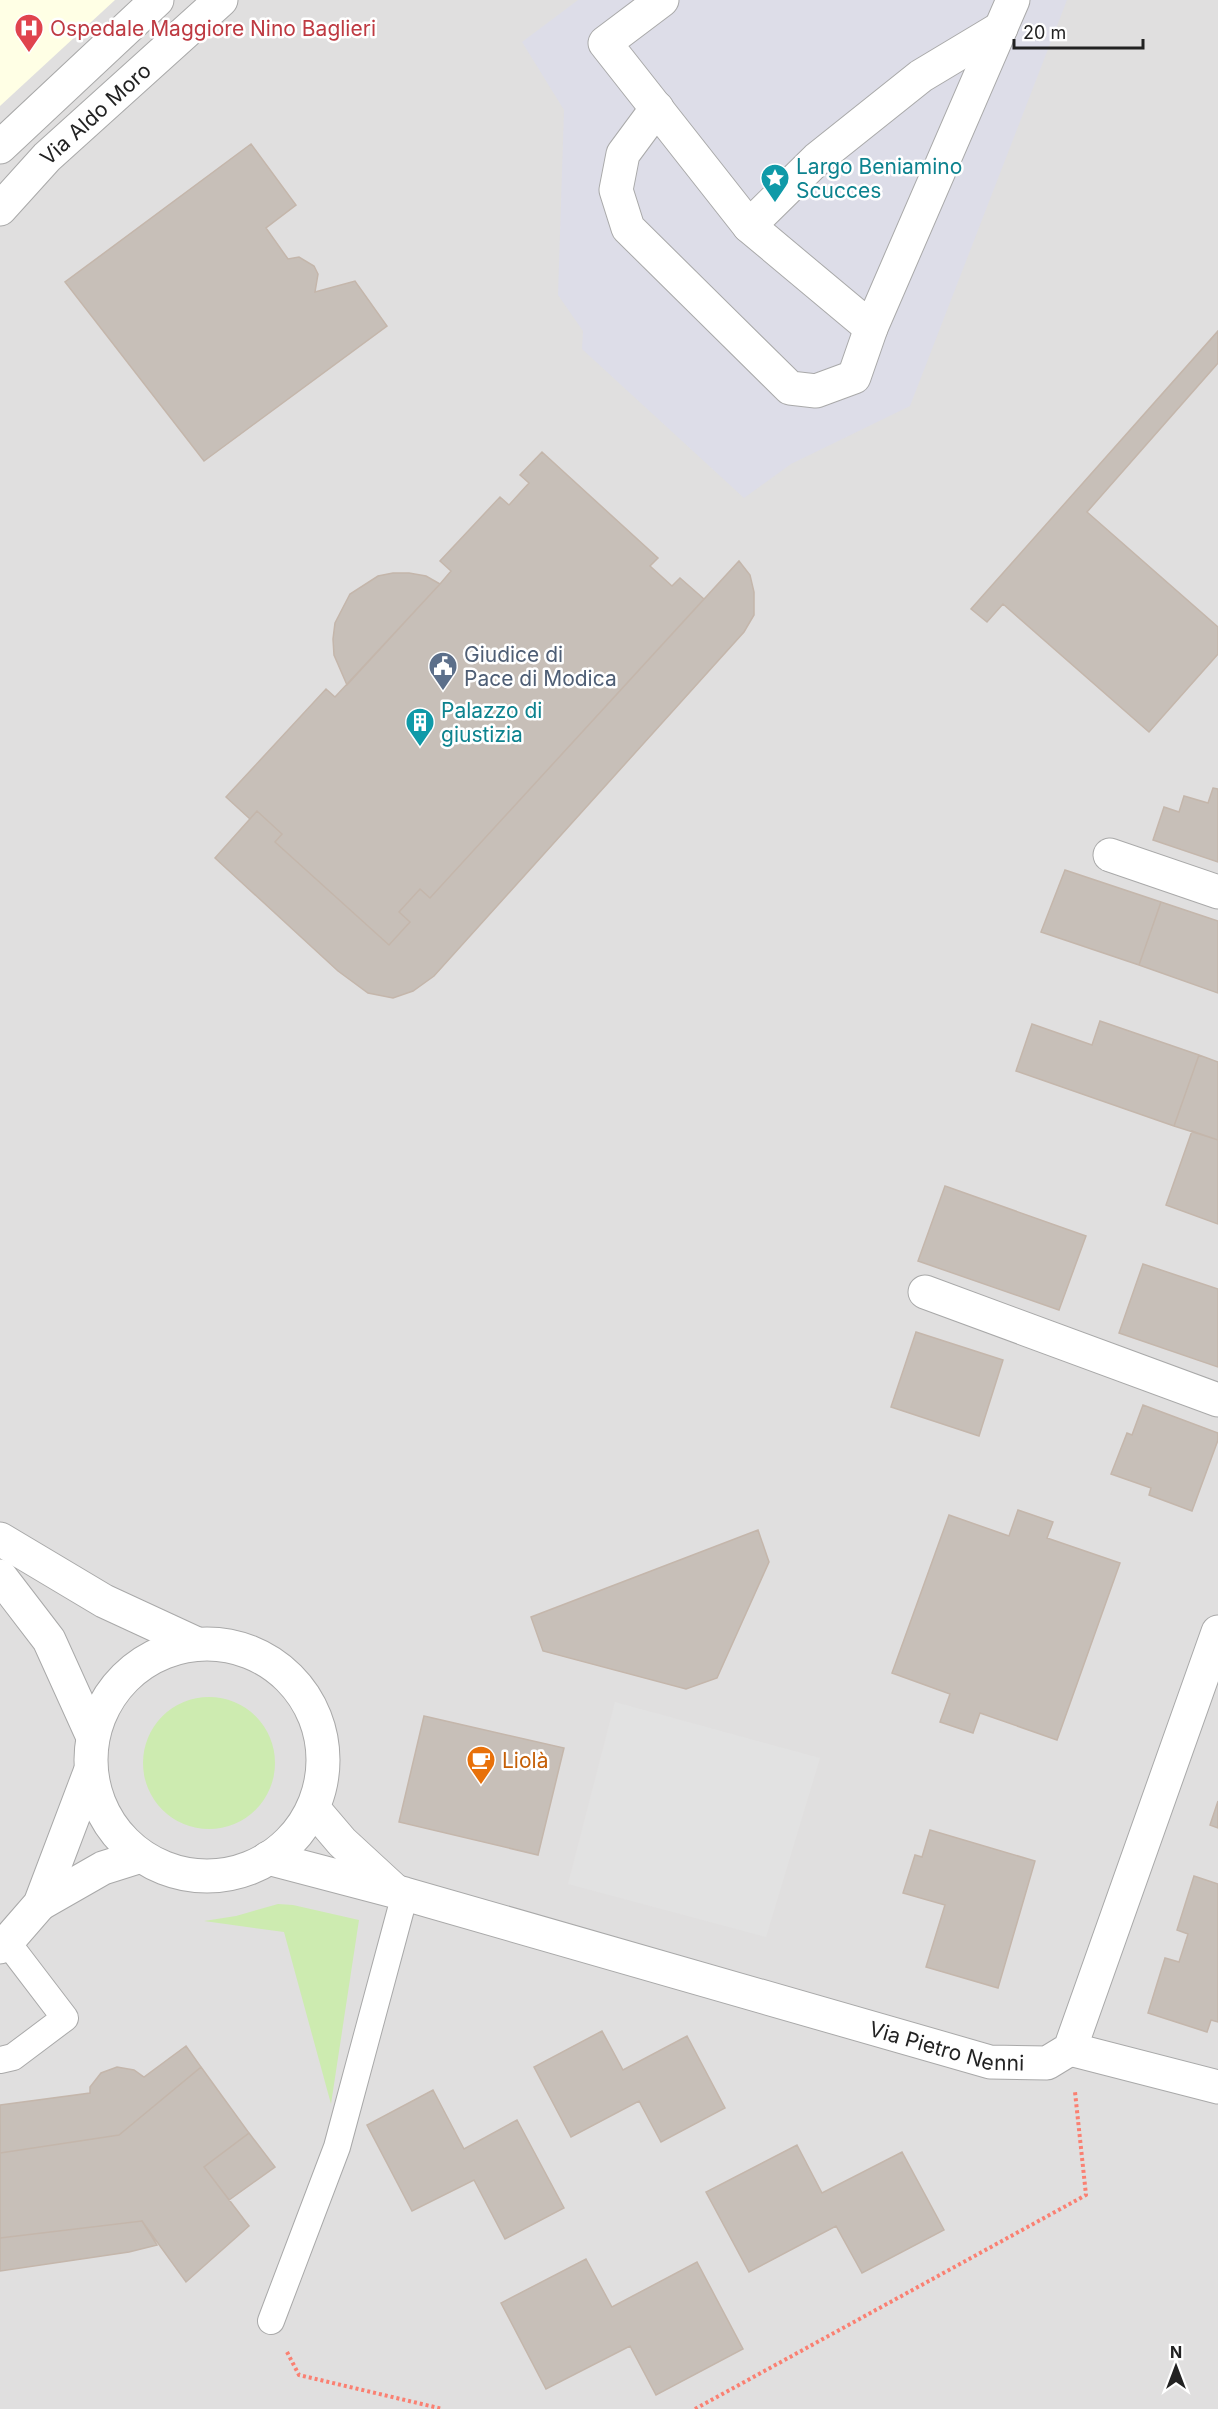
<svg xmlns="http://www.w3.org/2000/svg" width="1218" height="2409" font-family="Inter,sans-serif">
	<rect width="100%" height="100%" fill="#f2efe9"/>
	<!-- residential -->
	<path fill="#e0dfdf" d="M0,0H1218V2409H0Z"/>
	<!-- education -->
	<path fill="#ffffe5" d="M0,0H115L0,106Z"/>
	<!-- grass -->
	<path fill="#cdebb0" d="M143 1763a66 66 0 1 1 132 0a66 66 0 1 1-132 0Z
		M278,1904L293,1905L359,1920L331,2104L284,1932L204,1921L236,1916Z"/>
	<!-- parking -->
	<path fill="#e2e2e2" d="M615,1702L820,1758L766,1937L568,1884Z"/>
	<!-- plaza -->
	<path fill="#dddde8" d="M578,0H1067L910,406L791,464L744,498L582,349L583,331L558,295L564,110L522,42Z"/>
	<!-- building -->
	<path fill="#c7bfb8" stroke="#c4b6ab" stroke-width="1.5" d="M251,144L296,205L266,228L288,259L299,257L314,266L318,274L315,292L355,281L387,326L204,461L65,282Z
		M1218,331V363L1087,512L1218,627V654L1149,732L1003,604L987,622L971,609Z
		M542,452L658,558L650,566L672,586L680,578L704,599L430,898L420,889L399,912L410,922L389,945L275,842L282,834L257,811L250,819L226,797L326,689L335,697L440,584L451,571L440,561L500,497L509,505L529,483L520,475Z
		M739,561L750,575L754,592V615L744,632L434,976L413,991L393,998L368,993L338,971L215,858L257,811L282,834L275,842L389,945L410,922L399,912L420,889L430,898Z
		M393,573H409L426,576L440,584L347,685L334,655L333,639L335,623L350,594L378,576Z
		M1213,788L1218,789V862L1153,840L1164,807L1179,812L1184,796L1208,803Z
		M1065,870L1161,902L1139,965L1041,932Z
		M1161,902L1218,921V993L1139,965Z
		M1100,1021L1199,1055L1174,1126L1016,1071L1032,1024L1092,1045Z
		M1199,1055L1218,1062V1140L1174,1126Z
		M1192,1131L1218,1140V1224L1166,1205Z
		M945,1186L1086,1236L1059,1310L918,1261Z
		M1143,1264L1218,1289V1367L1119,1333Z
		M916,1332L1003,1360L979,1436L891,1407Z
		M1143,1405L1218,1433V1440L1192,1511L1149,1495L1151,1488L1111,1474L1127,1433L1132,1435Z
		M1018,1510L1053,1522L1047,1538L1120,1563L1057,1740L980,1713L973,1733L940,1722L950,1694L892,1673L949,1515L1009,1536Z
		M758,1530L769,1562L717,1678L686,1689L543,1651L531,1617Z
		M424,1716L564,1748L538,1855L399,1822Z
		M1218,1801V1828L1210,1825Z
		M930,1830L1035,1861L998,1988L926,1967L945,1905L903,1893L915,1855L922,1857Z
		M1194,1876L1218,1884V2022L1211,2020L1207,2032L1148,2013L1165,1958L1179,1962L1188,1934L1177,1930Z
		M602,2031L623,2070L687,2036L725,2108L661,2142L639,2101L571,2137L534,2067Z
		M186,2046L201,2067L119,2135L0,2153V2105L90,2093V2087L101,2073L117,2067L134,2070L144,2077Z
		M201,2067L249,2133L204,2167L249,2226L186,2282L142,2221L0,2238V2153L119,2135Z
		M433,2090L464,2149L517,2120L564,2208L505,2239L474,2180L412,2211L367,2125Z
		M249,2133L275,2167L229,2200L204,2167Z
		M797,2145L822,2193L902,2152L944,2230L862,2273L836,2226L749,2272L706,2192Z
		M142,2221L157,2245L129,2252L0,2271V2238Z
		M586,2259L612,2307L697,2262L743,2349L656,2395L630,2346L546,2389L501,2303Z"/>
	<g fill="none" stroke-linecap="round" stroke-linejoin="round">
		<!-- service casing -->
		<g stroke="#a9a9a9" stroke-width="28">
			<path id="service" d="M0,2060L13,2057L65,2018L7,1942
				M271,2321L337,2147L405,1894"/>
		</g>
		<!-- minor casing -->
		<g stroke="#a9a9a9" stroke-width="35">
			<g id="minor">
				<path d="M662,0L605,43L749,226L871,328L1013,0"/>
				<path d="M657,108L623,154L616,190L628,228L790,388L816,391L854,377L871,328"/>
				<path d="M749,226L817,159L921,76L1001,28"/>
				<path d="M1110,855L1218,892"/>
				<path d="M925,1292L1218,1400"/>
				<path d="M0,1539L104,1601L197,1644"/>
				<path d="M0,1576L49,1640L92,1735"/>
				<circle cx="207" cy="1760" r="116"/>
				<path d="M313,1808L342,1842L393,1889"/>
				<path id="s1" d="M268,1858L405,1894L990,2062L1047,2063L1070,2049L1218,1632"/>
				<path d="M40,1904L103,1868L141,1856"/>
				<path d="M0,1947L7,1942L40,1904L90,1772"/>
				<path d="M1070,2049L1218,2087"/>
			</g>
		</g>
		<!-- tertiary casing -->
		<g stroke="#a9a9a9" stroke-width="35">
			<g id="tertiary">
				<path d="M0,147L157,0"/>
				<path id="s2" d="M0,209L47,157L221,0"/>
			</g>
		</g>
		<!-- path -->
		<path stroke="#fa8072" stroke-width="4" stroke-dasharray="3 3" stroke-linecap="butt" d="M287,2352L299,2375L443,2409
			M695,2409L1086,2195L1075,2092"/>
		<!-- service -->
		<use href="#service" stroke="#fff" stroke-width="26"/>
		<!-- minor -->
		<use href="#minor" stroke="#fff" stroke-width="33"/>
		<!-- tertiary -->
		<use href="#tertiary" stroke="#fff" stroke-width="33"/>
	</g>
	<!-- icons -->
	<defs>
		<g id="hospital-pin" transform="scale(1.5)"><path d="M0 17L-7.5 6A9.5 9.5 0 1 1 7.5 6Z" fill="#e0444e" stroke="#fff"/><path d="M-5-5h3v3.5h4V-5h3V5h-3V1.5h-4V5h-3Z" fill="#fff"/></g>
		<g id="sight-pin" transform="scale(1.5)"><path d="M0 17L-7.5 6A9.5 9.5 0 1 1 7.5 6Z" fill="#0f9aa8" stroke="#fff"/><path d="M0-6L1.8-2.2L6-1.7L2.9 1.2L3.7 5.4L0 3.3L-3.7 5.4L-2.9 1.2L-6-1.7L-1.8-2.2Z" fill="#fff"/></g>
		<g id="civic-pin" transform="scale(1.5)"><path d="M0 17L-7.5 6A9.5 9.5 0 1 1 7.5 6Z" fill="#5c6f8a" stroke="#fff"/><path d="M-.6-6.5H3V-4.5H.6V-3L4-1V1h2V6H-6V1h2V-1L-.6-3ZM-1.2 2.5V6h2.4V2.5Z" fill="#fff"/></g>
		<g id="building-pin" transform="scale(1.5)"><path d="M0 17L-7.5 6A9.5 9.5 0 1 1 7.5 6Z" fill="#0f9aa8" stroke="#fff"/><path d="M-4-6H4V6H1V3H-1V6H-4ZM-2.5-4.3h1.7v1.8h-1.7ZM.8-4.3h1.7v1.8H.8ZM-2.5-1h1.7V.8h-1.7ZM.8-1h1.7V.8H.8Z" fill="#fff"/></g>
		<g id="cafe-pin" transform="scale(1.5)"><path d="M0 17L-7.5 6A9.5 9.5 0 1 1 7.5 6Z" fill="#e8710a" stroke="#fff"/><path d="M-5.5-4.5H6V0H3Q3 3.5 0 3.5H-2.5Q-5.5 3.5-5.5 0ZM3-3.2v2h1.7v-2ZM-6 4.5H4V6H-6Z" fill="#fff"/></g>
	</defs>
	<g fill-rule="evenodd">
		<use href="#hospital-pin" x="29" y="28"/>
		<use href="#sight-pin" x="775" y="178"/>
		<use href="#civic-pin" x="443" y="666"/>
		<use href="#building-pin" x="420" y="722"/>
		<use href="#cafe-pin" x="481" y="1760"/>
	</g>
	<g text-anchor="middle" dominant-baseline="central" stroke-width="5" stroke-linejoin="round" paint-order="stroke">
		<!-- health labels -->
		<g font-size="21" fill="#be3a42" stroke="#fff" text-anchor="start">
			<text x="50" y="28">Ospedale Maggiore Nino Baglieri</text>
		</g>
		<!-- street labels -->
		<g font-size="21" fill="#222" stroke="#fff">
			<text stroke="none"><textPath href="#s2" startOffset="135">Via Aldo Moro</textPath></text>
			<text stroke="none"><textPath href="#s1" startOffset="705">Via Pietro Nenni</textPath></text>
		</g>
		<!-- culture labels -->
		<g font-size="21" fill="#0d838f" stroke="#fff" text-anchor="start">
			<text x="796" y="166">Largo Beniamino<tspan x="796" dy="24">Scucces</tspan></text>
			<text x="441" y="710">Palazzo di<tspan x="441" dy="24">giustizia</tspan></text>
		</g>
		<!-- service labels -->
		<g font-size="21" fill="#4e5e75" stroke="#fff" text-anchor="start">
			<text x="464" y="654">Giudice di<tspan x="464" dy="24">Pace di Modica</tspan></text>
		</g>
		<!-- food labels -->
		<g font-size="21" fill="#c56008" stroke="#fff" text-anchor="start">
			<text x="502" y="1760">Liolà</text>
		</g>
	</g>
	<!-- north arrow -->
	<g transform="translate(1176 2367)" stroke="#ffffff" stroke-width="4.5" paint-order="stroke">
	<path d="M0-4.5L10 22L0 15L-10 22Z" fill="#222222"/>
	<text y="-9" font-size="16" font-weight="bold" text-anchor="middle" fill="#222222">N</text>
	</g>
	<!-- scale -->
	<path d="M1014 39v9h129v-9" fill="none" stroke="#222222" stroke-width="3"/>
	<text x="1023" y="39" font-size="18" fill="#222222" stroke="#ffffff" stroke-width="4.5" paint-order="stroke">20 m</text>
</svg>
